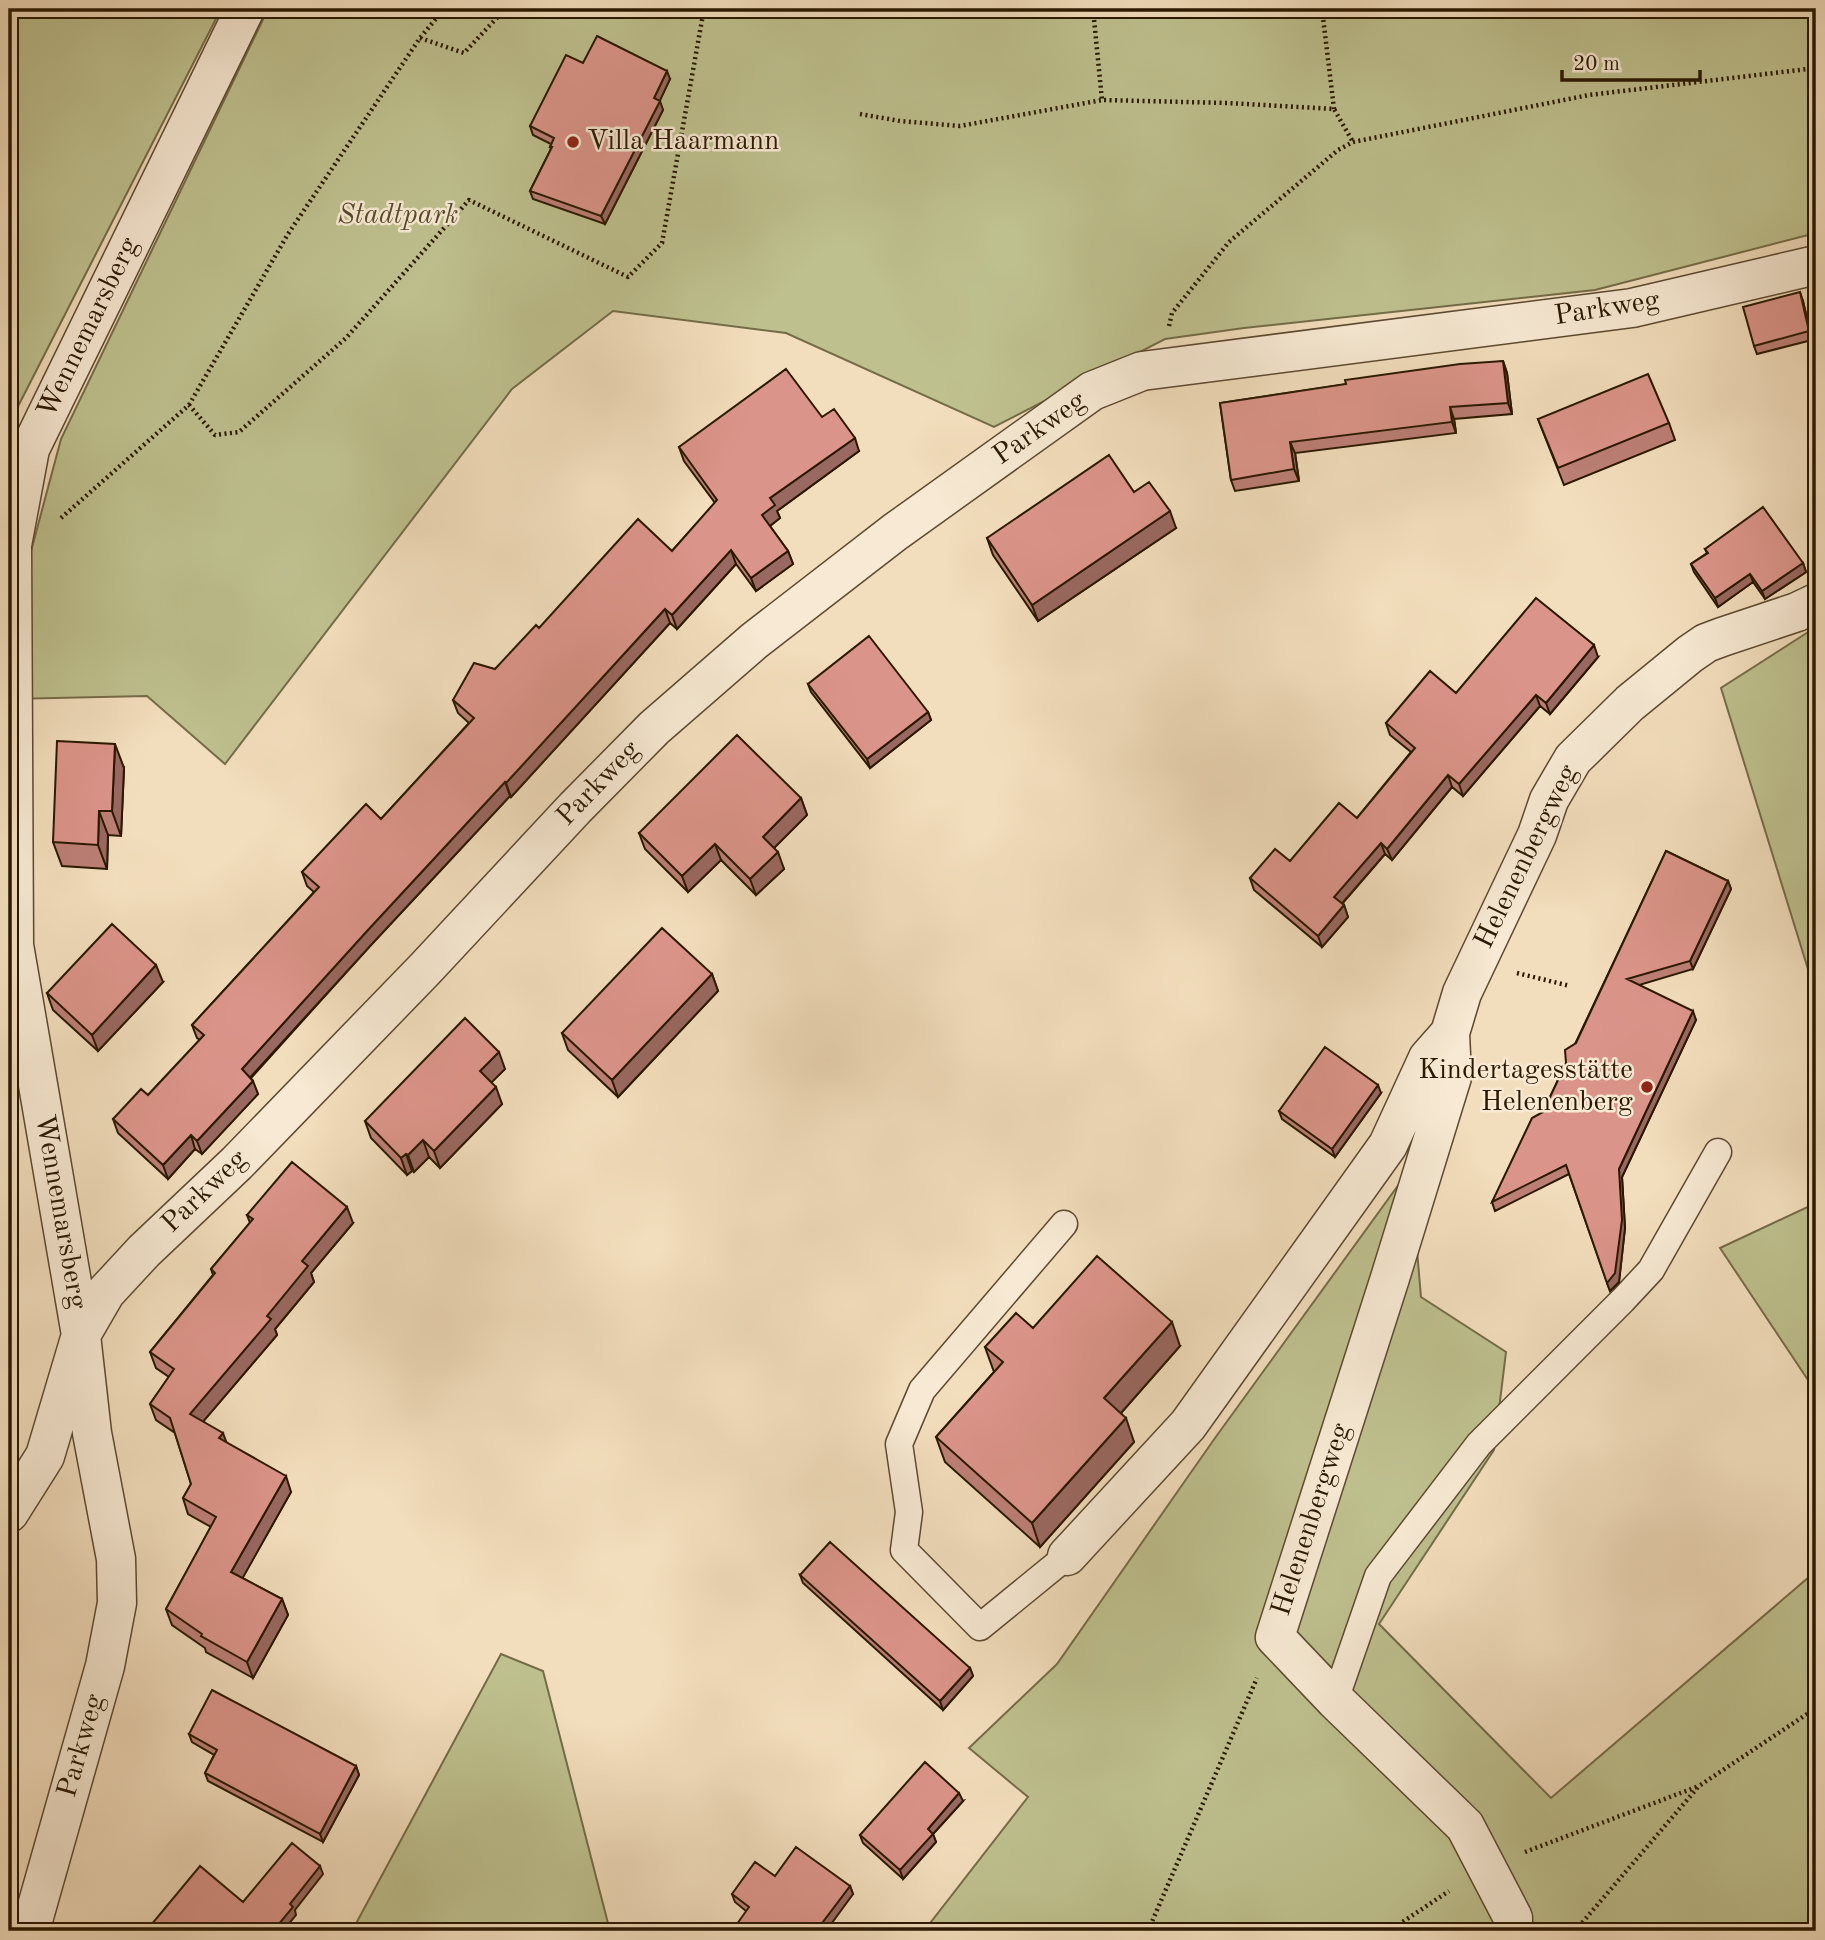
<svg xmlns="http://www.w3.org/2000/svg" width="1825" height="1940" font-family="'Old Standard TT',serif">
	<rect width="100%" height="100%" fill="#f2ddbc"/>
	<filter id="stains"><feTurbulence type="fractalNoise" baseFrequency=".00286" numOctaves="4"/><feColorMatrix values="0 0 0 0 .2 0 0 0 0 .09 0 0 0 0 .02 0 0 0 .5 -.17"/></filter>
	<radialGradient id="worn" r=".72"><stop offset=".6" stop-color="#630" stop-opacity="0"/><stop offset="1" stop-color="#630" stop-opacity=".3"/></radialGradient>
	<!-- green -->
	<path fill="#bec08e" stroke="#746c48" stroke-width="2" d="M9,9H221L9,424Z
		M268,9H1816V233L1595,290L1244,328L1165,339L994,427L786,333L613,311L512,389L225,764L147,696L9,699L30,555L61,439Z
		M1816,627V995L1721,688Z
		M1410,1169L1421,1297L1506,1352L1494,1450L1379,1624L1551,1798L1816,1571V1931H924L1028,1797L969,1748L1057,1664L1215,1438Z
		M1816,1203V1392L1720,1248Z
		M501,1654L543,1671L610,1931H352Z"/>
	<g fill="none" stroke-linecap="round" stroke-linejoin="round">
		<!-- service casing -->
		<g stroke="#5c4930" stroke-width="29">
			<path id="service" d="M1064,1224L922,1390L899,1444L909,1512L904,1550L980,1627L1067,1556
				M1335,1700L1378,1576L1479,1444L1623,1300L1651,1270L1718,1152"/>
		</g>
		<!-- minor casing -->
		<g stroke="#5c4930" stroke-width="41">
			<path id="minor" d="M9,1513L45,1456L81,1335L106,1292L144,1251L237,1163L425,969L575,808L654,728L754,641L895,532L1092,391L1142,371L1632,308L1816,265
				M1067,1556L1188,1425L1388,1145L1428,1058L1450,1033
				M30,1931L105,1666L117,1603L116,1559L92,1433L81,1335L14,945L12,545L30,449L245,9
				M1513,1931V1918L1465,1826L1335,1700L1275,1637L1390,1278L1452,1077L1450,1033L1462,993L1537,835L1549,800L1573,759L1630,703L1690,654L1706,643L1722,637L1797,612L1816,603"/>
		</g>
		<!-- path -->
		<path stroke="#2a1801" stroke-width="4.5" stroke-dasharray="2 3.5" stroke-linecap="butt" d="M1093,9L1102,100L1228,103L1334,109L1353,142
			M1322,9L1334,109
			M420,38L464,53L505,9
			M860,114L900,121L960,126L1102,100
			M1169,326L1172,313L1229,242L1338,150L1353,142L1589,95L1816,68
			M189,405L288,234L420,38L444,9
			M61,518L189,405L215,435L239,432L346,338L469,200L628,277L662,243L704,9
			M1517,973L1570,986
			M1525,1852L1699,1786
			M1148,1931L1257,1678
			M1389,1931L1449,1891
			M1575,1931L1699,1786L1816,1708"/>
		<!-- service -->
		<use href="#service" stroke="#f7e9d3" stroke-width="26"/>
		<!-- minor -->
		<use href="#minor" stroke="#f7e9d3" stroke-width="38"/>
	</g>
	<!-- wall -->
	<path fill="#bc7f76" stroke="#2a1801" stroke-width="2" d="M583,63L670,79L659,101L663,110L605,224L533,199L530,191L551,149L550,147L551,144L533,135L530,126Z
		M1803,301L1812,340L1757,354L1754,346Z
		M1503,361L1507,373L1512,414L1454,419L1456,433L1295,453L1299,481L1235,491L1231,480L1220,403Z
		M822,417L859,451L777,511L780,518L770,526L788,551L793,564L756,591L736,564L677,629L670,623L511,797L510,796L371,945L251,1078L258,1094L202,1154L195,1149L168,1179L118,1133L113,1119L148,1095L200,1040L197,1038L192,1025L314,892L307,886L302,872L381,819L469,723L458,713L453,700L495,669L539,628L672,551L715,503L684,461L679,447Z
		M1538,419L1669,423L1675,440L1564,485Z
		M1134,492L1176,528L1038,621L993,555L987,538Z
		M1705,549L1803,563L1806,572L1765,599L1753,582L1718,607L1694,572L1691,564L1707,553Z
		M1598,657L1550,714L1540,706L1463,796L1452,787L1392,860L1385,854L1342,904L1344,905L1348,917L1322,947L1254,890L1250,878L1290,861L1357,818L1411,752L1390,735L1386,723L1456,693Z
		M808,684L928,712L931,720L870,768L811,692Z
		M124,768L121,836L108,835L107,869L62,866L53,842Z
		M801,798L807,815L774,848L784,869L756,895L721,860L688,892L645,849L639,833Z
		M1666,851L1728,881L1731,889L1693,969L1639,985L1696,1020L1622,1177L1625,1228L1619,1282L1610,1291L1569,1174L1495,1211L1492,1202L1543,1112Z
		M712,974L718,991L618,1097L568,1050L562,1033Z
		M163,982L98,1051L53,1010L47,993Z
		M505,1069L491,1082L502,1104L440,1168L429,1157L414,1172L412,1171L407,1175L371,1138L365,1121Z
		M1381,1093L1335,1157L1282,1119L1279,1111Z
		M247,1215L353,1223L311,1273L314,1282L275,1329L277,1335L203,1421L226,1442L291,1492L242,1578L282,1599L288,1615L253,1678L206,1652L205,1648L172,1625L166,1609L211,1527L188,1514L183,1498L191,1484L175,1433L156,1420L150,1404L169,1377L156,1368L150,1352L213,1275L211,1269L250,1223Z
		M1033,1328L1180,1346L1121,1413L1134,1442L1040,1547L945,1462L936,1437L994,1372L985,1347Z
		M800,1575L970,1668L973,1676L943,1710L803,1583Z
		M189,1734L356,1766L359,1775L323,1842L208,1781L205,1773L214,1755L192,1742Z
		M963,1801L933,1834L936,1842L903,1879L863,1843L860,1835Z
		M775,1876L850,1886L853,1894L746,1911L735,1902L732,1894Z"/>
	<!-- shaded-wall -->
	<path fill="#996860" stroke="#2a1801" stroke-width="2" d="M667,71L670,79L657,107L654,98Z
		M660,101L663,110L605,224L601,216Z
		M1800,292L1803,301L1812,340L1809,331Z
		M1503,361L1507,373L1512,414L1508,403Z
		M1450,407L1454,419L1456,433L1452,422Z
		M855,438L859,451L777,511L780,518L766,529L762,515L770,498Z
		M1290,442L1295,453L1299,481L1294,469Z
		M1170,511L1176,528L1038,621L1032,605Z
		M731,550L736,564L677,629L672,615Z
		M788,551L793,564L756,591L751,578Z
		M1803,563L1806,572L1765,599L1762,591Z
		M1750,574L1753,582L1718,607L1715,598Z
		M665,609L670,623L511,797L506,783Z
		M1594,645L1598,657L1550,714L1546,703Z
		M1536,695L1540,706L1463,796L1459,784Z
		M928,712L931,720L870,768L867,759Z
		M115,744L124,768L121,836L112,811Z
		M1448,775L1452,787L1392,860L1387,849Z
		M505,782L510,796L371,945L246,1082L242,1069L367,931Z
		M801,798L807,815L769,853L763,837Z
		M99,811L108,835L107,869L98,845Z
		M1381,843L1385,854L1338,908L1334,897Z
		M715,844L721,860L688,892L682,876Z
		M778,852L784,869L756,895L750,879Z
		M1728,881L1731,889L1693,969L1690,961Z
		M1344,905L1348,917L1322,947L1318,936Z
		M156,965L163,982L98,1051L92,1035Z
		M712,974L718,991L618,1097L612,1080Z
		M1693,1011L1696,1020L1622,1177L1625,1228L1619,1282L1610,1291L1607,1283L1619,1169Z
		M499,1052L505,1069L486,1088L480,1071Z
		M253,1081L258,1094L202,1154L197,1141Z
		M1378,1085L1381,1093L1335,1157L1332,1149Z
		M496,1087L502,1104L440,1168L434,1151Z
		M191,1135L195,1149L168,1179L163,1165Z
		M423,1140L429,1157L414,1172L408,1155Z
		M406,1154L412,1171L407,1175L401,1158Z
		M347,1207L353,1223L311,1273L314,1282L275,1329L277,1335L196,1430L190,1414L267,1316L302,1261Z
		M1172,1322L1180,1346L1113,1422L1104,1398Z
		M1126,1418L1134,1442L1040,1547L1032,1523Z
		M223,1433L229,1449L219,1438Z
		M286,1476L291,1492L237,1588L231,1572Z
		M282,1599L288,1615L253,1678L247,1662Z
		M970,1668L973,1676L943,1710L940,1701Z
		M356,1766L359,1775L323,1842L320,1834Z
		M959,1793L963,1801L933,1834L936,1842L903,1879L900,1870L928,1829Z
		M320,1866L323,1874L295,1910L296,1915L283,1931H273L290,1904Z
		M850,1886L853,1894L826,1931H816Z"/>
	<!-- building -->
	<path fill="#db9489" stroke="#2a1801" stroke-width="2" d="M597,36L667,71L654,98L660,101L601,216L530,191L552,147H550L554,138L530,126L566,55L583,63Z
		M1800,292L1809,331L1754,346L1743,307Z
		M1503,361L1508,403L1450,407L1452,422L1290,442L1294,469L1231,480L1220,403L1346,384L1345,380L1460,364Z
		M786,369L822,417L834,409L855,438L770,498L775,505L762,515L788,551L751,578L731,550L672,615L665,609L506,783L505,782L367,931L242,1069L253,1081L197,1141L191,1135L163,1165L113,1119L141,1089L148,1095L204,1035L192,1025L319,887L302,872L366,804L381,819L474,718L453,700L474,663L495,669L536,625L539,628L638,519L672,551L717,500L679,447Z
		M1648,374L1669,423L1558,468L1538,419Z
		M1109,455L1134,492L1149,482L1170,511L1032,605L987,538Z
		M1763,507L1803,563L1762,591L1750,574L1715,598L1691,564L1708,553L1705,549Z
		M1536,598L1594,645L1546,703L1536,695L1459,784L1448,775L1387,849L1381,843L1334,897L1344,905L1318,936L1250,878L1275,849L1290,861L1339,803L1357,818L1415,748L1386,723L1430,671L1456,693Z
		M869,636L928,712L867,759L808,684Z
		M737,735L801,798L763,837L778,852L750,879L715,844L682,876L639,833Z
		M57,741L115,744L112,811H99L98,845L53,842Z
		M1666,851L1728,881L1690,961L1627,979L1693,1011L1619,1169L1622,1220L1615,1273L1607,1283L1566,1165L1492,1202L1532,1118L1543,1112L1566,1063L1565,1050L1576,1043Z
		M112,924L156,965L92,1035L47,993Z
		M662,928L712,974L612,1080L562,1033Z
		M465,1018L499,1052L480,1071L496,1087L434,1151L423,1140L408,1155L406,1154L401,1158L365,1121Z
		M1325,1047L1378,1085L1332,1149L1279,1111Z
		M292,1162L347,1207L302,1261L308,1266L267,1316L271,1319L190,1414L223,1433L219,1438L286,1476L231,1572L282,1599L247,1662L201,1636L202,1634L166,1609L216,1517L183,1498L191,1484L170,1418L150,1404L174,1369L150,1352L215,1273L211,1269L253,1219L247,1215Z
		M1097,1256L1172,1322L1104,1398L1126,1418L1032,1523L936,1437L1003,1362L985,1347L1016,1313L1033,1328Z
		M830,1542L970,1668L940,1701L800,1575Z
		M212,1690L356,1766L320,1834L205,1773L217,1750L189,1734Z
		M925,1762L959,1793L928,1829L933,1834L900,1870L860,1835Z
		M292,1843L320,1866L290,1904L293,1907L273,1931H146L200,1866L243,1902Z
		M796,1847L850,1886L816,1931H732L749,1907L732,1894L755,1862L775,1876Z"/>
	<!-- markers -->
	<g fill="#8f2418" stroke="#f7e9d3" stroke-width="2.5">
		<circle cx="573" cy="142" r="7"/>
		<circle cx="1647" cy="1087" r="7"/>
	</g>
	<g text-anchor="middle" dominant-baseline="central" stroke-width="5" stroke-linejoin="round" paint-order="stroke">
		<!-- poi labels -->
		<g font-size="28" fill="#2a1801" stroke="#f7e9d3" text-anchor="start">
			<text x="587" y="142">Villa Haarmann</text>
			<text x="1633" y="1071" text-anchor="end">Kindertagesstätte<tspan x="1633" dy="32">Helenenberg</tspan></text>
		</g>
		<!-- park labels -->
		<g font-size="28" font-style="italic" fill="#564a2b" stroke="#f7e9d3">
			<text x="398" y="216">Stadtpark</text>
		</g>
		<!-- street labels -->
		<g font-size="28" fill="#2a1801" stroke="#f7e9d3">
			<text transform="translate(1607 309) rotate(-9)">Parkweg</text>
			<text transform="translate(89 328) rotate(-64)">Wennemarsberg</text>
			<text transform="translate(1040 429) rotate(-35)">Parkweg</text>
			<text transform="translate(599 784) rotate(-46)">Parkweg</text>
			<text transform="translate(1527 857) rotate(-64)">Helenenbergweg</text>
			<text transform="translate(205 1192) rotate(-44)">Parkweg</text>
			<text transform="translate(60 1212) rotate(80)">Wennemarsberg</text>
			<text transform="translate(1312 1520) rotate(-72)">Helenenbergweg</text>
			<text transform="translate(82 1746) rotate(-74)">Parkweg</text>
		</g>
	</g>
	<!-- margin -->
	<rect width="1825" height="1940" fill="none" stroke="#f2ddbc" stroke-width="35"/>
	<rect x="10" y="10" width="1804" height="1919" fill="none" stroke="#2a1801" stroke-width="3.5"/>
	<rect x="18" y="18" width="1790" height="1905" fill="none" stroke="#2a1801" stroke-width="2"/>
	<!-- scale -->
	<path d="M1562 70v10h138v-10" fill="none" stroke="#2a1801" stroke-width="3.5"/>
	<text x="1573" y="70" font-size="21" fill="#2a1801" stroke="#f7e9d3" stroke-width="5" paint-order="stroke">20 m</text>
	<rect width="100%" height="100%" filter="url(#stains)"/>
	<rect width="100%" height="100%" fill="url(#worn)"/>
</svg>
